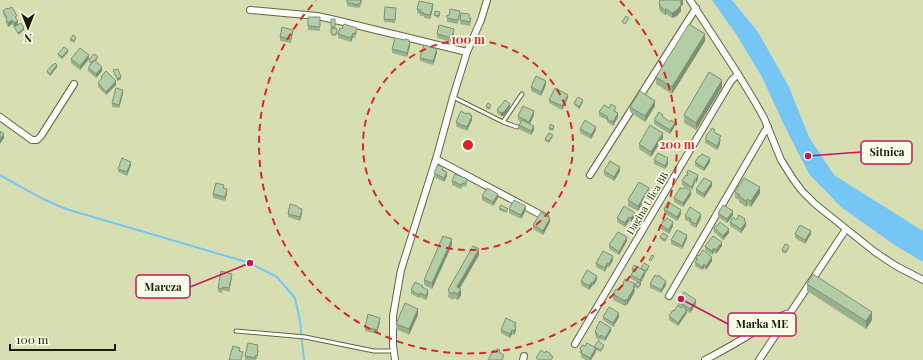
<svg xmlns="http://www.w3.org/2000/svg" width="923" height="360" font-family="'Playfair Display',serif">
	<rect width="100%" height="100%" fill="#d7dfb2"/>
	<!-- water -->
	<path fill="#75c6f5" d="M712,0H732L758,32L789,87L809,137L834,175L923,231V262L893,244L841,207L809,174L785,127L762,77L736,34Z"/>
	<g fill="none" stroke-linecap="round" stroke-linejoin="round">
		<!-- stream -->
		<path stroke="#75c6f5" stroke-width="2" d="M0,175L41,198L66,209L250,263L277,277L295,298L300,321L304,360"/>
		<!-- lane casing -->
		<g stroke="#61673e" stroke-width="5">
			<path id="lane" d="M453,97L503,122L517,127
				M503,122L522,94
				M236,331L305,337L374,351H394"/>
		</g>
		<!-- street casing -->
		<g stroke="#61673e" stroke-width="8">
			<path id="street" d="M690,0L738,74L755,102L764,118L781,160L793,179L802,191L815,204L875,252L896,266L923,280
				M250,10L317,16L331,19L467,52
				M0,117L32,140H37L41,136L74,84
				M436,159L545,217
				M590,175L696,8
				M669,296L765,131L768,127
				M575,344L731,81L738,74
				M395,360L393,345V316L401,270L436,159L453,97L467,52L481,20L487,0
				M523,360L524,356
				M705,360C722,351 738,342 754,332C766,325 776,316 790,313
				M759,360L846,229"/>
		</g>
		<!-- lane -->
		<use href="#lane" stroke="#fff" stroke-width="3"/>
		<!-- street -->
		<use href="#street" stroke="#fff" stroke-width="6"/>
	</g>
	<!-- wall -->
	<path fill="#9ab18f" d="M347,0H362L360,8L357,7V8L347,6Z
		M659,3L683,5L681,6V11L677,16L672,18L666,14L665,15L661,12L659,9Z
		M433,8L430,19L424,18V16H420V14L417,13V9Z
		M3,11L17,20L18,25L14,27L12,24L8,27L6,23V19L3,14Z
		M396,12L395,23L384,22V19Z
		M440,14L439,18L434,16V15Z
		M460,15L458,24L447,22V18Z
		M308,17H320V31L308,30Z
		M469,18L471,22L470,26L460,24V20Z
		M331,19H335V28L337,35L334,36L331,35V29H333H331Z
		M357,32L355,38L353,37L351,42L338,38V34Z
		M293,33L291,43L280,41V37Z
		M454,33L452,42L437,38V34Z
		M70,39H76L74,43L70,41Z
		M705,41L672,94L656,84V77Z
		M409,42L410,46L407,57L392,53V49Z
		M68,52L62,59L58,56V54Z
		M437,53L433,65L420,61V58Z
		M71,59H89L80,70L71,63Z
		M98,59L96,62L102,71L96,78L88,71V68L91,64L89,62V60Z
		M53,65L57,67L50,76L47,73V71Z
		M101,77L116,85L106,95L98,87V83L101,80Z
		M546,85L541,96L531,91V87Z
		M722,87L696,130L684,123V115Z
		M123,94L119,108L112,107V103Z
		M568,98L562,110L549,103V100Z
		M583,102L579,109L574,105V103Z
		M486,106L491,107L489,110L486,108Z
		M655,106L645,122L630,112V107Z
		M510,107L504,116H501L497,113V110Z
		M609,108L616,111V112L618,117L613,126L607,122V120L599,116V112Z
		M534,115L530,124L534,130L531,135L519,129V125L521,122L518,120V116Z
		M471,116L472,120L467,131L463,129V130L456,126V122Z
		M663,117L675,126L670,134L654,124V120Z
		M549,128H554L553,131L549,130Z
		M580,129L596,130L591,139L580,133Z
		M715,132L721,139L720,144L717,150L705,143L706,136Z
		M553,137L549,143L545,141V139Z
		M663,138L651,157L639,149V144Z
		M654,160H668V164L665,169L654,164Z
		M695,162H710L704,171L695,166Z
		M131,165L127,176L118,172V169Z
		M443,170L447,176L444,182L434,177V173Z
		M604,171H620L614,181L604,175Z
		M687,173L698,179L696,183L695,182L692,190L682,185V181L687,176Z
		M455,174L467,184L466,187L463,186L461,189L452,185V181Z
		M712,186L704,198L696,193V189Z
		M224,188L227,193L225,201L213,198V194Z
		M683,189L691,195L683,207L674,202V198Z
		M735,192L760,193L751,207L747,205L746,207L739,202V200L735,198Z
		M649,193L638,211L628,206V200Z
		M482,196L498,198L493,206L482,200Z
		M499,208L508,211L506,213L499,210Z
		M509,209L526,210L521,219L509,213Z
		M664,209L681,214L677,221L664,213Z
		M302,213L300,221L288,217V214Z
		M718,213L733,215L727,223L718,217Z
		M635,216L631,222L629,221L625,227L617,222V218Z
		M685,216L701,218L696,228L690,225V222L685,220Z
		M736,220L746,226L741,233L730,226V222Z
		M550,222L543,235L533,229V225Z
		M661,225L673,226L669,234L661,229Z
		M714,228L729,233L723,240L714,232Z
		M628,229L637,231L634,235L628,231Z
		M795,234H811L805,244L795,238Z
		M660,237H668L665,242L660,239Z
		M687,239L682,249L671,244V240Z
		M627,241L619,255L609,249V245Z
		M452,245L432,289L424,285V280Z
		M705,246H722L716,254L714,252L712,255L705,250Z
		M789,248L786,254L782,252V250Z
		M479,255L460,288L461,295L458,300L454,298L453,300L448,297L449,288Z
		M699,256L712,261L706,270L704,268L702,270L695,266L696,258Z
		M613,260L609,267H607L605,272L596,267V263Z
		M649,268L646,273H645V275L640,283L641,285L638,289L635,287V285L637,282L631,279V275L632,273V269H641Z
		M232,277L229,292L223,290L222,293L218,292V288Z
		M661,278L666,285L661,293L650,288V284Z
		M597,280L593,286H592L589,290L581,285V281Z
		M623,283L635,290L634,293L627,305H626L625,306L613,300V294L622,287Z
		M807,284L872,320L866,329L807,291Z
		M423,288L428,294L426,300L420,297L419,298L411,294V290Z
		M678,301L696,304L690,313L687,311V313L678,326L669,320V316L674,311L682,307L678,305Z
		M418,315L409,335L396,329V324Z
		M603,317H619L613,327L603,320Z
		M380,321L377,334L365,331V327Z
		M516,323V331L514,335L512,334L510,338L501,333V330Z
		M596,328L611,331L605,341L601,339L600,341L596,338L595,332L596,330Z
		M585,346L594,347H604L601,352L596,350V352L591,360H586L581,357V354L580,353V349Z
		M258,349V354L257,359H256V360H245V356Z"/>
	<!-- shaded-wall -->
	<path fill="#7d9074" d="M681,0H683V5L681,6V11L677,16L672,18V13Z
		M433,4V8L430,19V15Z
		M666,9V14L665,15V10Z
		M12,20V24L8,27V23Z
		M18,21V25L14,27V23Z
		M24,28V30L18,35V33Z
		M454,29V33L452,42V38Z
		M353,33V37L351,42V38Z
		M705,34V41L672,94V87Z
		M409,40L410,46L407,57V53Z
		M437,49V53L433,65V61Z
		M68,50V52L62,59V57Z
		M89,55V59L80,70V66Z
		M57,65V67L50,76V74Z
		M102,67V71L96,78V74Z
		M121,77V79L117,81V79Z
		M722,80V87L696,130V123Z
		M116,81V85L106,95V92Z
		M546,81V85L541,96V92Z
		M123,90V94L119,108V105Z
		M568,95V98L562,110V106Z
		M583,100V102L579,109V107Z
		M655,101V106L645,122V116Z
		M510,104V107L504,116H501V113Z
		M534,111V115L529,126V122Z
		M618,113V117L613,126V122Z
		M472,116V120L467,131V127Z
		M675,123V126L670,134V130Z
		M534,126V130L531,135V131Z
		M596,127V130L591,139V135Z
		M663,133V138L651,157V152Z
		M4,134V138L0,144V140Z
		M720,140V144L717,150V146Z
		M668,158V164L665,169V166Z
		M710,158V162L704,171V168Z
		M131,162V165L127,176V172Z
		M620,167V171L614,181V177Z
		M447,172V176L444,182V178Z
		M698,175V179L696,183V179Z
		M695,179V182L692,190V187Z
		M712,182V186L704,198V194Z
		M760,187V193L751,207V201Z
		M649,188V193L638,211V206Z
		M227,189V193L225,201V197Z
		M691,191V195L683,207V203Z
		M498,194V198L493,206V202Z
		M747,199V205L746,207V201Z
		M526,206V210L521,219V215Z
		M302,209V213L300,221V217Z
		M681,210V214L677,221V217Z
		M733,211V215L727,223V219Z
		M635,213V216L631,222V218Z
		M701,214V218L696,228V224Z
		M629,217V221L625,227V223Z
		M550,218V222L543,235V231Z
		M673,222V226L669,234V230Z
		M746,222V226L741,233V229Z
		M729,229V233L723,240V236Z
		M811,231V234L805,244V240Z
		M687,235V239L682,249V246Z
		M627,237V241L619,255V252Z
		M452,239V245L432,289V283Z
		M722,242V246L716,254V250Z
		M714,248V252L712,255V251Z
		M479,249V255L457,293V287Z
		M613,256V260L609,267V264Z
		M712,257V261L706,270V266Z
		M607,263V267L605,272V268Z
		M704,264V268L702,270V267Z
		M645,271V275L640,284V280Z
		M232,274V277L229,292V288Z
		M597,276V280L593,286V283Z
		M666,281V285L661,293V290Z
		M592,282V286L589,290V286Z
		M635,284L634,293L627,305V300Z
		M461,289V295L458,300V294Z
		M428,290V294L426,300V296Z
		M626,299V305L625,306V301Z
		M696,300V304L690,313V309Z
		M418,309V315L409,335V329Z
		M687,310V313L678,326V323Z
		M872,312V320L866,329V321Z
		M619,313V317L613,327V323Z
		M380,318V321L377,334V330Z
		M516,327V331L514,335V331Z
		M611,328V331L605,341V338Z
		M512,330V334L510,338V334Z
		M596,348V352L591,360H590V358Z"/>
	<!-- building -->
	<path fill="#b3cea6" stroke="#7d9074" d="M347,0H361L360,4H357V5L347,2Z
		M660,0H682H681V5L677,10L672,13L666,9L665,10L661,7L659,3Z
		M419,1L433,4L430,15L424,14V13L420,12L421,10L417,9Z
		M12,7L17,16L15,17L18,21L14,23L12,20L8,23L6,19L7,18L3,11L7,8L8,9Z
		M385,7L396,8L395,20L384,19Z
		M450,9L460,11L458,20L447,18V15L449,16Z
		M435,11L440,12L439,16L434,15Z
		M461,13L469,14V18H471L470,22L460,20Z
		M626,16L629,18L625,24L622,22Z
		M308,17H320V27L308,26Z
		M331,19H335V27H331Z
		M21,23L24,28L18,33L14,27Z
		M344,24L357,28L355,34L353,33L351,38L338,34L340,28L342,29Z
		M689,24L705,34L672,87L656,77Z
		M439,25L454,29L452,38L437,34Z
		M282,27L293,30L291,39L280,37Z
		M334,28L337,29V33L334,35L331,33V29Z
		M73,35L76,37L74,41L70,39Z
		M395,38L405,40V39L409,40V42H410L407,53L392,49Z
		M424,45L437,49L433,61L420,58Z
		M64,47L68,50L62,57L58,54Z
		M80,48L89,55L80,66L71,59Z
		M94,54L98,57L92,63L89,60Z
		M94,60L102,67L96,74L88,68Z
		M55,63L57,65L50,74L47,71L52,65H53Z
		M118,69L121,77L117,79L113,70Z
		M106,71L116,81L106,92L98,83L102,78L101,77Z
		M709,72L722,80L696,123L684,115Z
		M536,76L546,81L541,92L531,87Z
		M116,88L123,90L119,105L112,103Z
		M555,88L568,95L562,106L549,100Z
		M640,91L655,101L645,116L630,107Z
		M578,97L583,100L579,107L574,103Z
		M505,100L510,104L504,112L501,113L497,110Z
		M488,103L491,105L489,108L486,106Z
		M611,104L616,107L614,111L618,113L613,122L607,119L608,117L599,112L604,105L609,108Z
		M523,106L534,111L529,122L518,116Z
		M461,111L466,114L467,113L471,114L470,115L472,116L467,127L463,125V126L456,122Z
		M659,112L663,115L662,116L670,122L671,120L675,123L670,130L654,120Z
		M522,120L534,126L531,131L519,125Z
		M585,120L596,127L591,135L580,129Z
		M551,124L554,126L553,129L549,128Z
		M650,125L663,133L651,152L639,144Z
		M712,128L715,130L714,132L721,136L719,139L720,140L717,146L705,139L707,137L706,136Z
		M0,131L4,134L0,140Z
		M549,133L553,135L549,141L545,139Z
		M658,153L668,158L667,159L668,160L665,166L654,160Z
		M702,154L710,158L704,168L695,162L699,156L700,157Z
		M122,158L131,162L127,172L118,169Z
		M610,161L620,167L614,177L604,171Z
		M438,165L443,167L442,170L447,172L444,178L434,173Z
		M688,170L698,175L696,179H695L692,187L682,181L686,175L687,176L688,173H687Z
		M455,174L467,179V180L466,183H463L461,185L452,181Z
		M704,178L712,182L704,194L696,189Z
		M744,178L760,187L751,201L747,199L746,201L739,196L740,195L735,192Z
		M639,182L649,188L638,206L628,200Z
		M216,183L224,185L223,188L227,189L225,197L213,194Z
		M684,187L691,191L683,203L674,198L680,188L683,189Z
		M487,188L498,194L493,202L482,196Z
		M514,200L526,206L521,215L509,209Z
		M668,202L681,210L677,217L664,209Z
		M290,204L297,206L299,208L302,209L300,217L288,214Z
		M501,205L508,209L506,211L499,208Z
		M723,205L733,211L727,219L718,213Z
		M624,206L635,213L631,218L629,217L625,223L617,218Z
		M690,207L701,214L696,224L690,221L691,219L685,216Z
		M541,212L550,218L543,231L533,225Z
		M739,215L745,219L744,221L746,222L741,229L730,222L733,217L736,220Z
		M667,218L673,222L669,230L661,225L664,220L665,221Z
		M720,222L729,229L723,236L714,228L716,226L718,225Z
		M800,225L811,231L805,240L795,234Z
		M630,226L637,229L634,233L628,229Z
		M677,230L687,235L682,246L671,240Z
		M618,232L627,237L619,252L609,245Z
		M663,233L668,236L665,240L660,237Z
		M443,236L452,239L432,283L424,280Z
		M713,236L722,242L716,250L714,248L712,251L705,246Z
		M785,244L789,246L786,252L782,250Z
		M473,246L479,249L457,287L461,289L458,294L454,292L453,294L448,291L449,288Z
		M703,250L712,257L706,266L704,264L702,267L695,262L698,259L696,258L698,255L699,256Z
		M603,251L613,256L609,264L607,263L605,268L596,263Z
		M652,255L654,256L651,261L649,260Z
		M644,263L649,266L646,271L641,268Z
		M634,265L645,271L640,280L631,275L634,270L632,269Z
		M587,270L597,276L593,283L592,282L589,286L581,281Z
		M221,271L232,274L229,288L223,287L222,289L218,288Z
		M813,274L872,312L866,321L807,284Z
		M655,275L658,277L659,275L661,277V278L666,281L661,290L650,284Z
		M625,279L635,284L633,287L634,288L627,300L626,299L625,301L613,294L616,289L619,290L621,286L622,287L624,284L623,283Z
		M415,282L423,286L422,287L428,290L426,296L420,293L419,295L411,290Z
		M637,282L641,284L638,287L635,285Z
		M684,292L696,300L690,309L678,301Z
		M405,303L418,309L409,329L396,324Z
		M678,305L681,308L682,306L687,310L678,323L669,316L673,310L674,311Z
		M609,307L619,313L613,323L603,317Z
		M368,314L380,318L377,330L365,327Z
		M506,318L516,323L514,326L516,327L514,331L512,330L510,334L501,330Z
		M600,321L611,328L605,338L601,335L600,337L596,334L597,333L595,332L597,328H596Z
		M598,341L604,345L601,350L594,347Z
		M248,343L258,345L257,350H258L257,356L256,355L255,358L245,356Z
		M587,343L596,348L590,358L581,353L582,351L580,349L582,345L585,346Z
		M233,346L240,348L239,351L243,352L241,360H229L232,349V350Z
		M497,349L500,350L499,352L504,355L502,360H488L493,350L496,351Z
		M541,350L545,353L546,351L551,354L550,355L553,357L551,360H539L536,358Z"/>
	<!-- distance rings -->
	<g fill="none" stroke="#d62828" stroke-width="2" stroke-dasharray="7 5">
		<circle cx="468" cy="145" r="105"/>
		<path d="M620 1A209 209 0 1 1 316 1"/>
	</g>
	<g text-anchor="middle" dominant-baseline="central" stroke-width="3.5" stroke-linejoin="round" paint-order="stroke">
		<!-- street labels -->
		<g font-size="10" fill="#1b1e0d" stroke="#f9fee7">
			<text transform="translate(647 203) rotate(-59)">Dagina Ulica BB</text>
		</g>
	</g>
	<circle cx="468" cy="145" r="6" fill="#d62828" stroke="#f9fee7" stroke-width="2"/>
	<g font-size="12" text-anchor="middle" font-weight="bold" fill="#d62828" stroke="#f9fee7" stroke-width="3.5" stroke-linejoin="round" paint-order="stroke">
		<text x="468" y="44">100 m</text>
		<text x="677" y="149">200 m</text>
	</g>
	<!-- callouts -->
	<path fill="none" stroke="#c2185b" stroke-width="1.5" d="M808 156L861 152M250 263L190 287M681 299L728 324"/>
	<g fill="#c2185b" stroke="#f9fee7" stroke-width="1.5">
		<circle cx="808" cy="156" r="4"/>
		<circle cx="250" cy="263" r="4"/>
		<circle cx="681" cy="299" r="4"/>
	</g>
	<g fill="#f9fee7" stroke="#c2185b" stroke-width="1.5">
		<rect x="861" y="141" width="51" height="23" rx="4"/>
		<rect x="136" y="275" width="54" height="23" rx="4"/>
		<rect x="728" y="313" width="68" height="23" rx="4"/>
	</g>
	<g font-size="11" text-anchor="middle" font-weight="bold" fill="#1b1e0d">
		<text x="887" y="156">Sitnica</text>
		<text x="163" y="291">Mareza</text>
		<text x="762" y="328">Marka ME</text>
	</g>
	<!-- north arrow -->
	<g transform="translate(28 28) rotate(180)" stroke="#f9fee7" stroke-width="3" paint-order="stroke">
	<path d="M0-3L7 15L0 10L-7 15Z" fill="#1b1e0d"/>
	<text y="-6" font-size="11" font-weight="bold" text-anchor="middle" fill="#1b1e0d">N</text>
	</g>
	<!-- scale -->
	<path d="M10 344v6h105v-6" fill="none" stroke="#1b1e0d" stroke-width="2"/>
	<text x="16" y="344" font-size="12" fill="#1b1e0d" stroke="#f9fee7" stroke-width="3" paint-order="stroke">100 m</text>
</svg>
